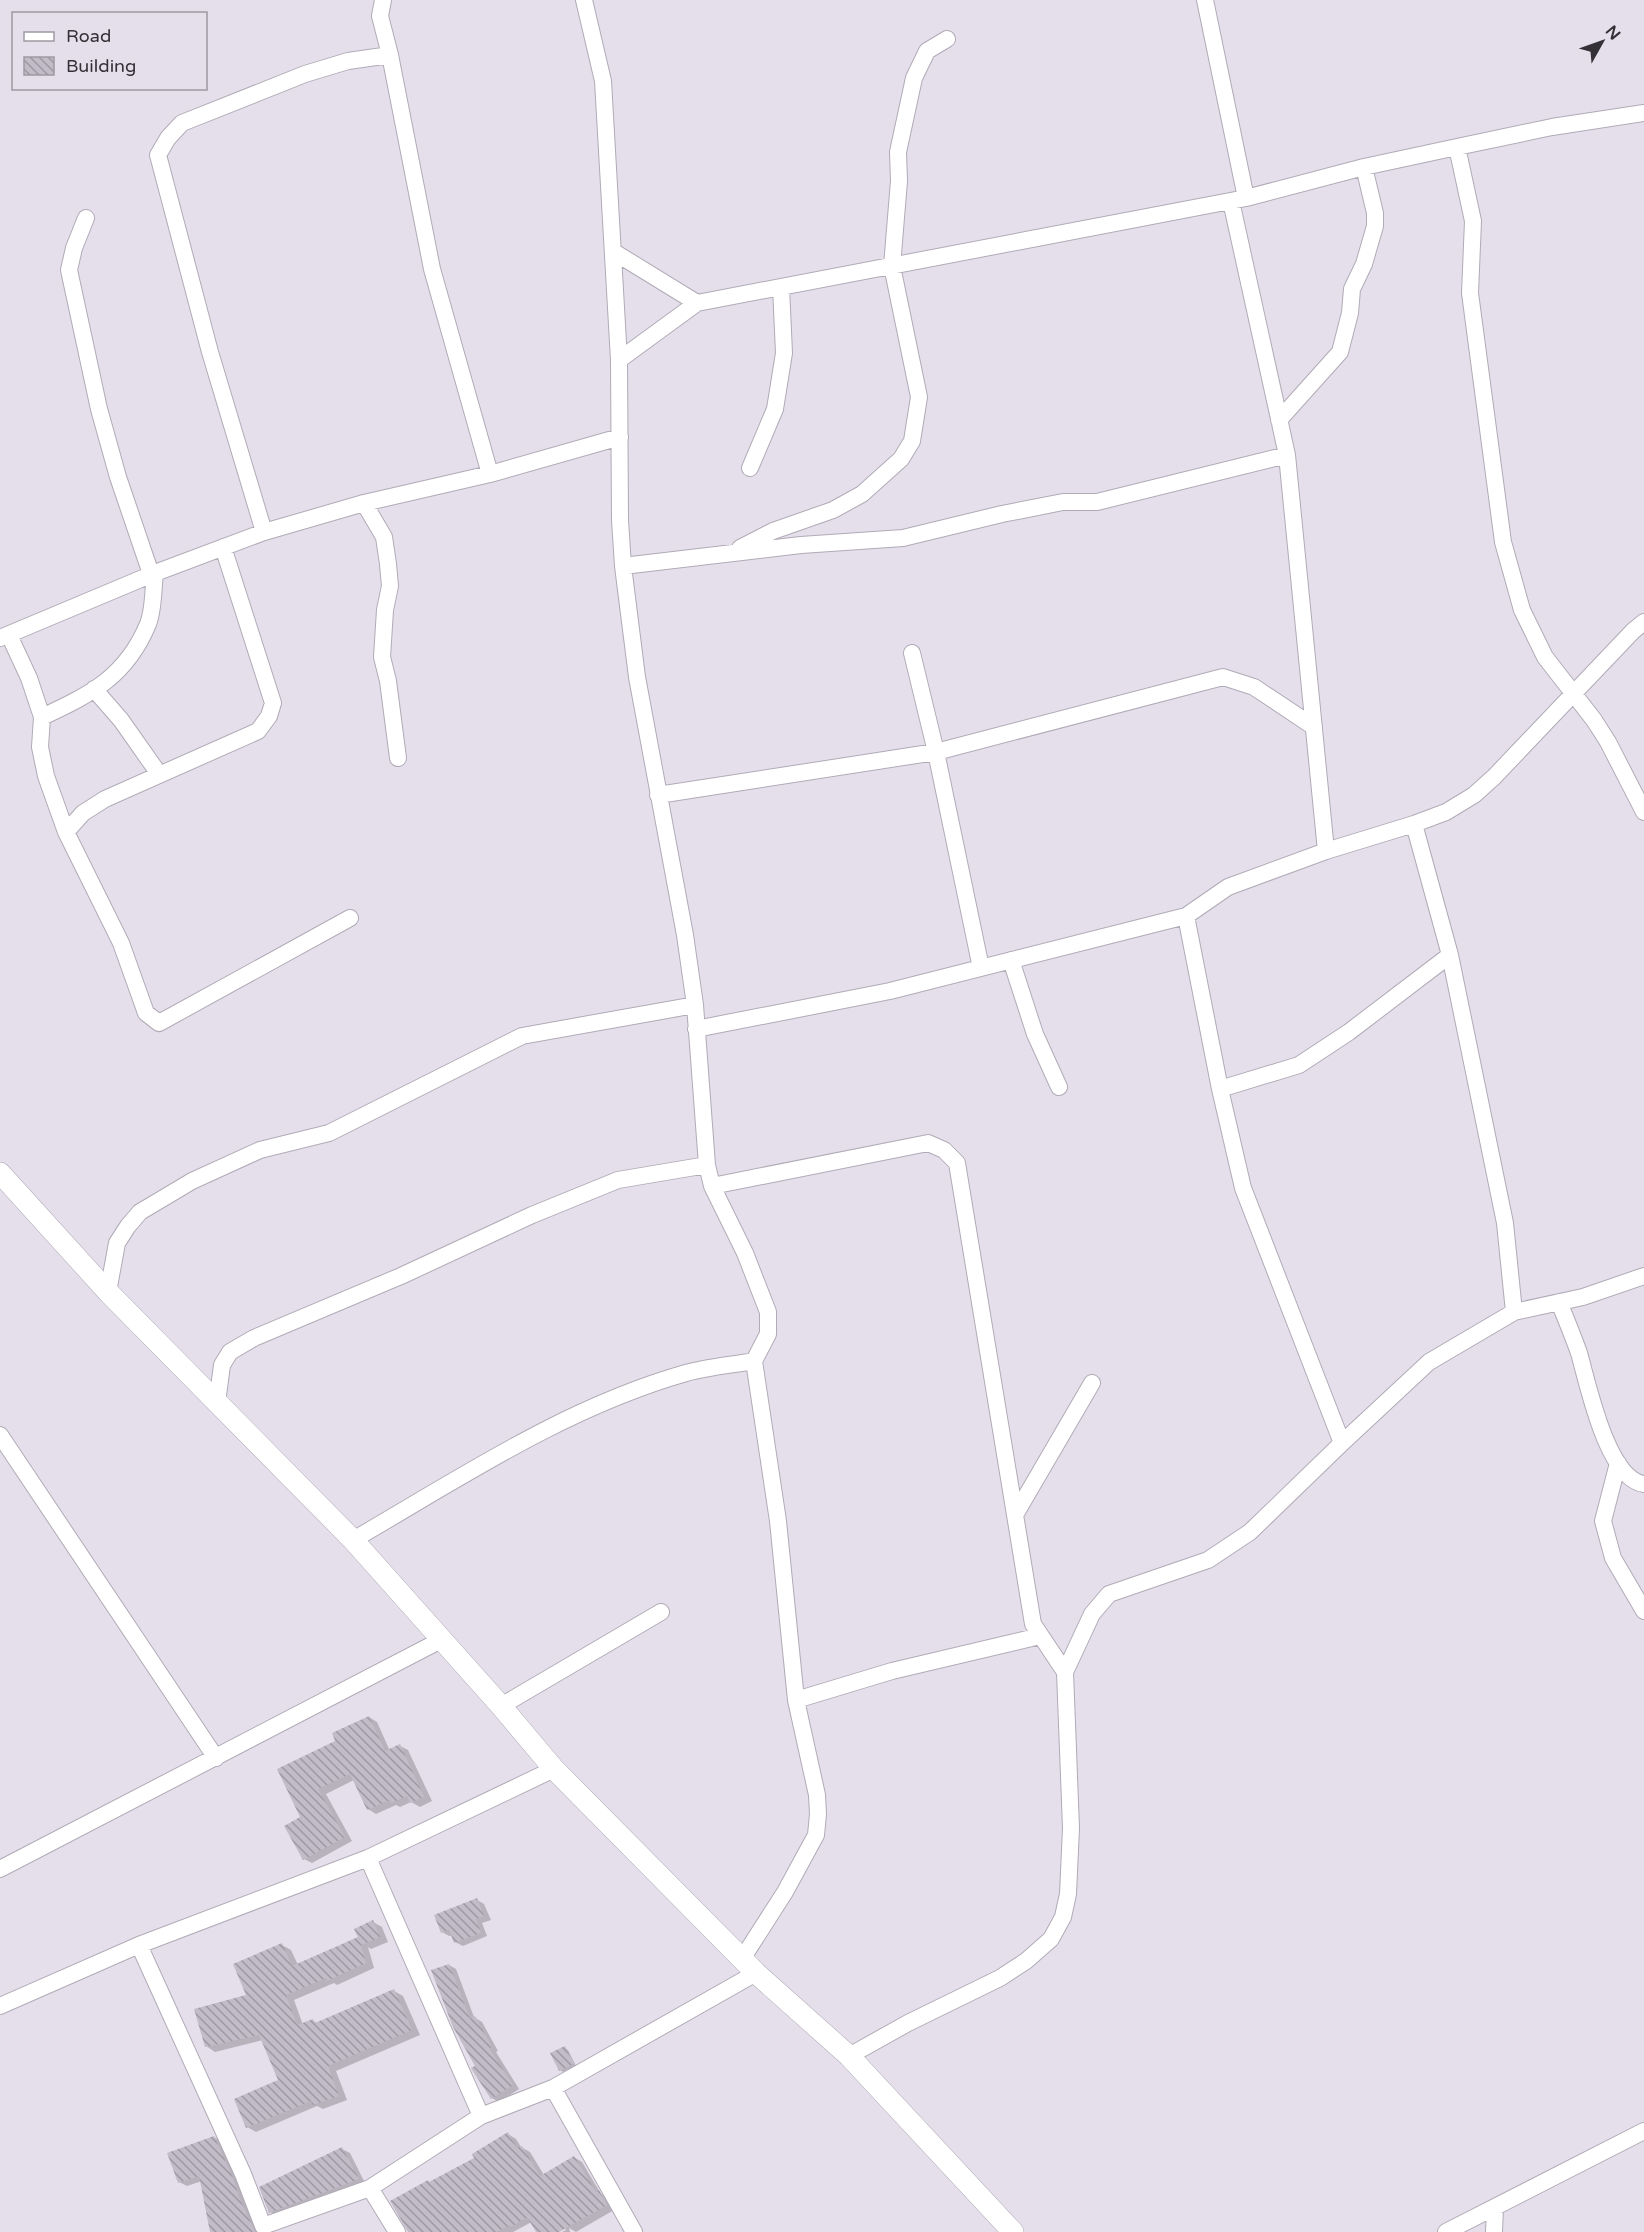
<svg xmlns="http://www.w3.org/2000/svg" width="1644" height="2232" font-family="'Varela Round',sans-serif">
	<defs>
		<pattern id="building-back-hatch" width="6" height="6" patternUnits="userSpaceOnUse" patternTransform="scale(1.5)"><rect width="6" height="6" fill="#c1bcc8"/><path d="M-1 5l2 2M0 0l6 6M5-1l2 2" fill="none" stroke="#9d99a3"/></pattern>
	</defs>
	<rect width="100%" height="100%" fill="#e5dfec"/>
	<!-- shadow -->
	<path fill="#0003" d="M369,1717L377,1722L390,1751L400,1746L408,1750L432,1801L420,1807L411,1802L400,1807L396,1805L376,1814L368,1809L354,1780L326,1794L352,1841L312,1863L304,1859L302,1818L337,1741Z
		M477,1900L484,1904L491,1920L482,1923L487,1936L463,1946L455,1942L453,1935L449,1936L442,1932Z
		M373,1922L382,1927L388,1942L371,1949L368,1947L374,1968L337,1985L334,1983L294,2000L303,2025L313,2021L318,2023L394,1991L403,1996L420,2035L336,2071L347,2100L323,2109L317,2106L256,2132L247,2127L280,2081L263,2040L215,2052L206,2046L248,1996L282,1945L291,1950L298,1965L360,1937Z
		M449,1965L456,1969L474,2017L482,2022L498,2051L496,2052L519,2089L499,2102L492,2098L477,2066Z
		M565,2048L568,2050L576,2066L563,2072L560,2070Z
		M508,2134L516,2139L521,2147L530,2152L544,2175L574,2157L582,2162L601,2194L607,2197L614,2210L576,2232L569,2228L570,2232H562L566,2230L554,2210L513,2232H410L430,2183L476,2158Z
		M214,2137L221,2141L259,2232H213L202,2181L187,2186L179,2182Z
		M342,2149L350,2153L365,2183L278,2216L270,2212Z"/>
	<!-- building -->
	<path fill="url(#building-back-hatch)" d="M369,1716L385,1751L400,1744L424,1797L410,1803L407,1796L391,1803L390,1800L367,1810L350,1774L318,1789L345,1837L303,1860L284,1826L300,1817L277,1769L335,1741L332,1733Z
		M477,1898L484,1916L476,1919L481,1933L454,1943L449,1930L441,1933L434,1915Z
		M373,1920L380,1937L361,1945L359,1939L366,1963L327,1981L326,1978L286,1995L297,2025L313,2019L315,2023L394,1989L412,2030L328,2066L339,2096L313,2105L311,2101L246,2128L234,2099L278,2080L259,2035L205,2047L194,2009L246,1995L233,1964L282,1943L292,1966L358,1937L354,1929Z
		M449,1964L470,2019L475,2016L492,2047L489,2048L513,2085L491,2099L472,2070L471,2068L475,2066L453,2027L431,1970Z
		M565,2046L574,2064L559,2071L550,2053Z
		M508,2132L517,2148L522,2146L540,2176L574,2156L596,2192L599,2190L607,2205L559,2232H536L527,2217L511,2227L510,2225L496,2232H408L390,2201L428,2180L429,2182L474,2158L472,2154Z
		M214,2136L233,2178L239,2197L255,2232H210L199,2176L178,2183L167,2153Z
		M342,2147L359,2179L269,2213L259,2187Z"/>
	<g fill="none" stroke-linecap="round" stroke-linejoin="round">
		<!-- minor casing -->
		<g stroke="#b0abb6" stroke-width="18">
			<path id="minor" d="M383,0L380,16L390,55
				M584,0L603,81L619,360L620,520L623,566L637,677L685,935L695,1005L707,1165L712,1186L745,1253L768,1312V1334L754,1361L778,1521L796,1700L817,1795L818,1814L816,1835L785,1892L742,1959
				M1205,0L1246,198
				M1457,147L1473,221L1470,293L1503,542L1522,610L1545,657L1594,720L1608,742L1644,812
				M1231,201L1287,455L1326,851
				M86,218L74,248L69,270L99,409L118,477L151,574
				M614,252L697,303
				M619,360L697,303L1246,198L1364,167L1457,147L1552,127L1644,113
				M1279,420L1340,352L1350,313L1352,289L1364,264L1375,226V213L1364,167
				M750,468L775,409L784,353L781,287
				M364,503L384,537L388,564L390,586L385,610L382,657L388,681L398,758
				M264,532L210,352L158,155L168,138L182,123L305,74L348,61L390,55L432,269L490,474
				M740,548L773,531L833,510L862,494L901,459L912,441L919,397L892,266L899,181L898,152L914,78L927,51L947,39
				M623,566L801,545L903,538L1002,514L1063,502H1097L1287,455
				M9,635L29,678L42,717L40,747L46,776L66,832L121,943L146,1013L159,1023L350,918
				M0,638L155,573L264,532L364,503L490,474L620,437
				M912,653L936,752L981,968
				M94,689L121,720L159,774
				M42,717C91,694 126,677 148,624C154,609 153,588 155,573
				M658,795L936,752L1223,677L1254,687L1314,727
				M1414,824L1450,955L1505,1223L1514,1312
				M66,832L83,813L105,799L258,731L269,716L273,703L223,547
				M1186,916L1220,1089L1243,1188L1342,1443
				M1011,960L1035,1034L1059,1087
				M696,1029L890,991L1186,916L1228,887L1326,851L1414,824L1446,812L1474,795L1494,777L1633,631L1644,622
				M1220,1089L1299,1065L1349,1032L1450,955
				M712,1186L928,1143L944,1150L957,1163L1033,1624L1065,1672
				M108,1292L117,1243L128,1226L140,1212L192,1181L260,1150L329,1133L522,1036L695,1005
				M1559,1302C1566,1319 1573,1336 1579,1353C1588,1384 1607,1479 1644,1484
				M217,1403L222,1365L230,1352L254,1338L401,1276L532,1215L618,1180L707,1165
				M0,1435L216,1758
				M1618,1463L1603,1521L1613,1558L1644,1611
				M1015,1515L1092,1383
				M353,1540C460,1478 566,1407 686,1373C708,1367 732,1365 754,1361
				M796,1700L892,1671L1040,1636
				M501,1706L661,1612
				M368,1858L481,2116
				M0,1869L441,1640
				M139,1945L243,2174L263,2226L370,2188L481,2116L553,2088L756,1973
				M0,2006L139,1945L368,1858L554,1769
				M849,2056L908,2023L1000,1978L1026,1961L1051,1939L1063,1917L1068,1894L1071,1828L1065,1672L1092,1614L1109,1594L1208,1560L1250,1532L1342,1443L1429,1362L1514,1312L1583,1297L1644,1276
				M553,2088L634,2232
				M370,2188L397,2232
				M1446,2232L1644,2131
				M1494,2232L1495,2207"/>
		</g>
		<!-- tertiary casing -->
		<g stroke="#b0abb6" stroke-width="22">
			<path id="tertiary" d="M0,1173L108,1292L353,1540L501,1706L554,1769L756,1973L849,2056L1013,2232"/>
		</g>
		<!-- minor -->
		<use href="#minor" stroke="#fff" stroke-width="16"/>
		<!-- tertiary -->
		<use href="#tertiary" stroke="#fff" stroke-width="21"/>
	</g>
	<!-- legend -->
	<rect x="12" y="12" width="195" height="78" fill="#e5dfec" stroke="#9e99a3" stroke-width="1.5"/>
	<rect x="24" y="32" width="30" height="9" fill="#ffffff" stroke="#9e99a3" stroke-width="1.5"/>
	<text x="66" y="42" font-size="18" fill="#333136">Road</text>
	<rect x="24" y="57" width="30" height="18" fill="url(#building-back-hatch)" stroke="#9e99a3" stroke-width="1.5"/>
	<text x="66" y="72" font-size="18" fill="#333136">Building</text>
	<!-- north arrow -->
	<g transform="translate(1602 42) rotate(50)" stroke="#e5dfec" stroke-width="4.5" paint-order="stroke">
	<path d="M0-4.5L10 22L0 15L-10 22Z" fill="#333136"/>
	<text y="-9" font-size="16" font-weight="bold" text-anchor="middle" fill="#333136">N</text>
	</g>
</svg>
